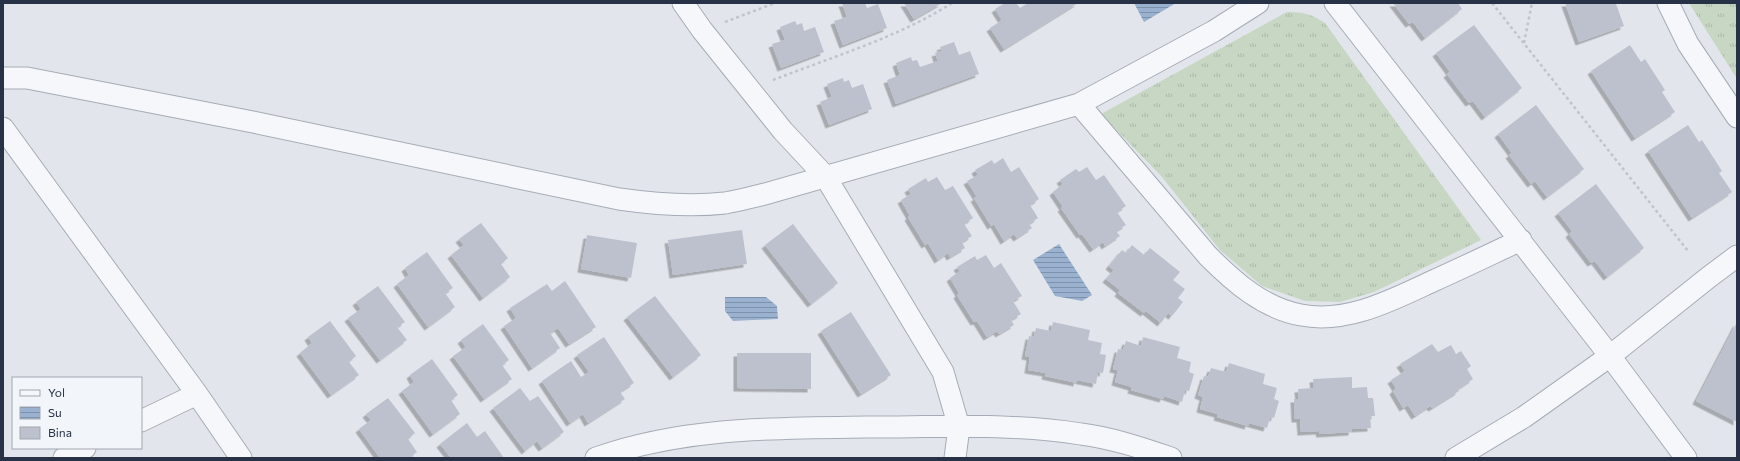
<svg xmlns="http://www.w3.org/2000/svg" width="1740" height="461" font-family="Commissioner,sans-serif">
	<defs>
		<pattern id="grass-tufts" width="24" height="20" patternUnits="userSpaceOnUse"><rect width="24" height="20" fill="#c7d7c3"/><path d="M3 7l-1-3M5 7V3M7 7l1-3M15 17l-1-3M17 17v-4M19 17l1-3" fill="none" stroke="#abb9a9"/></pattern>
		<pattern id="water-rules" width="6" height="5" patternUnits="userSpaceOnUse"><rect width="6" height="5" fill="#9ab1cf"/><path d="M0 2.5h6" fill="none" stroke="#7e91aa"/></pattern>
		<filter id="shadow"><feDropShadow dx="-3.5" dy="3.5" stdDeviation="0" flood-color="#0004"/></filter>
	</defs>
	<rect width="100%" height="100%" fill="#e2e6ec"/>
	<!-- grass -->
	<path fill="url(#grass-tufts)" d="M1689,3H1737V79Z
		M1287,12C1304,12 1311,14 1325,23L1481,240L1374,292L1340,302L1305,301L1262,286L1220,250L1162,177L1101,114Z"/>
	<!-- water -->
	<path fill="url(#water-rules)" d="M1134,3H1176L1144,22Z
		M1059,244L1092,295L1082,301L1055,296L1033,260Z
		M725,297H766L777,306L778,319L733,321L725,311Z"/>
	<!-- building -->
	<path fill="#bcc1cd" filter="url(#shadow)" d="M842,3H865L867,8L878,4L887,28L843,45L834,21L847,17Z
		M904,3H942L914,19Z
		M1005,3L1011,4L1016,3L1020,8L1028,3H1078L1004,49L990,28L1002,20L995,9Z
		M1393,3H1458L1462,9L1425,38L1413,22L1409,24Z
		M1565,3H1619L1616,4L1624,26L1579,42Z
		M795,21L797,25L802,23L804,31L815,27L824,52L781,68L772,44L785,40L780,27Z
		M1474,25L1522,88L1485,117L1473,101L1469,103L1447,74L1450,72L1436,53Z
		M954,42L959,55L970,51L979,74L896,104L887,80L900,75L896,63L911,57L912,61L917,60L920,67L938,61L935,53L942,51L940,47Z
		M1630,45L1641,62L1645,59L1665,90L1662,92L1675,112L1635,138L1591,71Z
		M843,78L844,82L849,80L852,88L863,84L872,109L829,125L820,102L832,97L827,84Z
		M1536,105L1584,169L1547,197L1535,181L1531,184L1509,155L1512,153L1498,134Z
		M1688,125L1699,142L1702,140L1722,171L1719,173L1732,192L1692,218L1648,151Z
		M1003,158L1011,172L1019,167L1039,199L1030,205L1038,218L1029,224L1032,228L1017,238L1014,234L1004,241L994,224L991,226L974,198L977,197L967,181L978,175L975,170L992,160L994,164Z
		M1087,167L1096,180L1104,175L1126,206L1117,212L1126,225L1116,231L1120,236L1105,246L1103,242L1093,249L1082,234L1080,235L1061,208L1063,207L1053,192L1063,184L1060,180L1076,169L1079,172Z
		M937,177L945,190L953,186L973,218L964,224L972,236L962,242L965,248L950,257L948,253L938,260L928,243L925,245L908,217L910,216L901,200L911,194L908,189L926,178L928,182Z
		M1596,184L1644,248L1607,277L1595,261L1591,263L1569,234L1572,231L1558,213Z
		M481,223L508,258L501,264L510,277L483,298L451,255L464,245L459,239Z
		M793,224L838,283L811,304L765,245Z
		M742,230L747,264L673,275L668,240Z
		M587,235L637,243L631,278L581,269Z
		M1132,245L1144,255L1150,248L1180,272L1173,280L1185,289L1178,298L1183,302L1172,316L1168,313L1161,323L1146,311L1144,313L1118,293L1120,290L1106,279L1114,270L1109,266L1122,250L1126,253Z
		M427,252L453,288L445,293L455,307L428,327L397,284L409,275L405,268Z
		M986,255L994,268L1001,263L1022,296L1013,301L1021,314L1011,320L1014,325L999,334L997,331L987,337L977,321L974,322L957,295L959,293L950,278L960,271L957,267L975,256L977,260Z
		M565,281L596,327L569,344L558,328L550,333L560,348L532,368L504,326L516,318L510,308L547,284L552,291Z
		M378,286L405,322L397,327L407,340L380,360L348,318L361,309L356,302Z
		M655,296L701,355L673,377L627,317Z
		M851,312L891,375L861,394L821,331Z
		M330,321L356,356L349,362L359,375L331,395L300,353L312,343L308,337Z
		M1053,322L1090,330L1088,340L1102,343L1100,354L1106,355L1103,373L1098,372L1096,384L1077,380V383L1045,376L1046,373L1028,370L1030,357L1025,356L1029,336L1034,337L1036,328L1051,331Z
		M1737,322V422L1696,401Z
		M483,324L509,360L502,365L512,379L484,399L453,356L466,347L461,340Z
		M604,337L634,383L620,392L625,399L588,423L583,414L570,423L542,381L571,361L581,377L589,372L577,355Z
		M1143,337L1180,347L1177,358L1191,362L1189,372L1194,374L1189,391L1185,390L1182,402L1164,396L1163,399L1131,390L1132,387L1115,382L1118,370L1113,369L1118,349L1123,350L1126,341L1141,346Z
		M1432,344L1438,352L1451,345L1456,354L1461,351L1471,366L1467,369L1473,379L1458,389L1459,391L1432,408L1430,406L1415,416L1408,405L1403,408L1393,391L1396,388L1391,380L1405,371L1400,364Z
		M737,353H811V389L737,388Z
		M432,359L458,395L451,400L460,414L433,434L402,391L414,382L410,375Z
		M1229,363L1265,374L1263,384L1277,388L1274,399L1279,401L1274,418L1270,417L1267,428L1249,423L1248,426L1217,417L1218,414L1200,409L1203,397L1198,395L1204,376L1208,377L1211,368L1226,372Z
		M1352,377V388L1367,387L1368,398H1373L1375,416H1370L1371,428L1352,429V432L1320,434L1319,431L1301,432L1300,419H1295L1294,399H1299L1298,389L1314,388L1313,379Z
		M520,388L530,401L538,396L564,432L542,448L537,441L525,451L493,408Z
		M388,398L415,433L408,439L417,452L409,458H380L359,429L371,420L366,414Z
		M467,423L477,437L485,431L504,458H451L440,444Z"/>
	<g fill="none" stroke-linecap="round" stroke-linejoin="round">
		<!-- street casing -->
		<g stroke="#a6acb7" stroke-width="23">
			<path id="street" d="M683,3L702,30L783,131L825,176L943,372L959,427L955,458
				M1335,3L1610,356L1709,277L1737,256
				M1668,3L1688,44L1737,117
				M3,78H27L253,122L619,199C654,204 690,207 725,203C738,201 752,197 765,194L1079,104L1214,31L1258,3
				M1079,104L1208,256C1234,282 1263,308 1301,315C1347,324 1392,300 1433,281C1462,268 1491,254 1521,240
				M3,128L197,394L241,458
				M141,421L197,394
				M64,458L85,448
				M596,458C684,427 774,428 867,427C938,427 1010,423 1081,434C1112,438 1142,448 1171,458
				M1456,458L1524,417L1610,356L1686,458"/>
		</g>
		<!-- path -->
		<path stroke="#c0c4cb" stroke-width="2.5" stroke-dasharray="3 3" stroke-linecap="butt" d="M1492,3L1688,251
			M725,22L775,3
			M1524,43L1532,3
			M773,80C832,57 899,37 952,3"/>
		<!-- street -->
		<use href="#street" stroke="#f6f7fa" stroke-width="21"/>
	</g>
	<!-- border -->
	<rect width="1740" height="461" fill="none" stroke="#283246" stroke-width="8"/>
	<!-- legend -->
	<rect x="12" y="377" width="130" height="72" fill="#f2f5f9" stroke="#a1a7b1"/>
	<rect x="20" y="390" width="20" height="6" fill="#f6f7fa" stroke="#a1a7b1"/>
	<text x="48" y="397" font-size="12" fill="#283246">Yol</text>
	<rect x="20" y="407" width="20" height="12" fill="url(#water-rules)" stroke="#a1a7b1"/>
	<text x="48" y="417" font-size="12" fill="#283246">Su</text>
	<rect x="20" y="427" width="20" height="12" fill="#bcc1cd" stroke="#a1a7b1"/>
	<text x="48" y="437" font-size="12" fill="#283246">Bina</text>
</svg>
